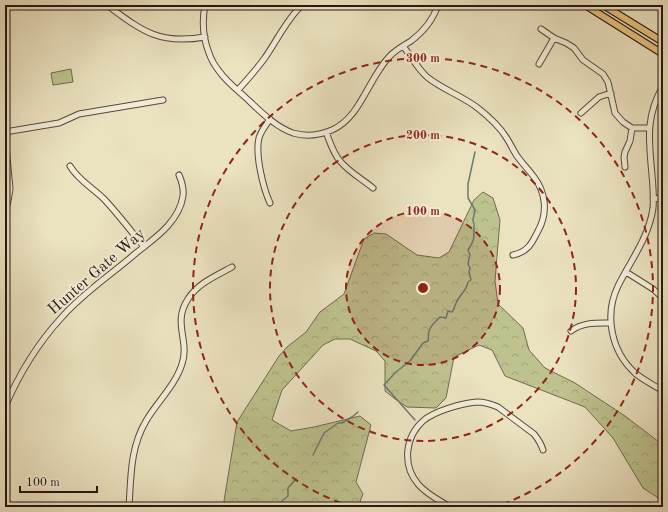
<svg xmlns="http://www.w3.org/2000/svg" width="668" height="512" font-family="'Old Standard TT',serif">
	<defs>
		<pattern id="forest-crowns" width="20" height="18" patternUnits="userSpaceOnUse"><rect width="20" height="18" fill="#bdc28e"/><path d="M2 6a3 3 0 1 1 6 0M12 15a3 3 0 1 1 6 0" fill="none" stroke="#a2a679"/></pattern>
	</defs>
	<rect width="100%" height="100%" fill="#ebe2c0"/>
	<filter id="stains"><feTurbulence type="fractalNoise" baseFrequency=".005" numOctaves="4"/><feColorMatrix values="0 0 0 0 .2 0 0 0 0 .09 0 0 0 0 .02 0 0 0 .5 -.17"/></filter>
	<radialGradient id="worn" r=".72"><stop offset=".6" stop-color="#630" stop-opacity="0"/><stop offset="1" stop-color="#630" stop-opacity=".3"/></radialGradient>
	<!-- green -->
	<path fill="#bdc28e" stroke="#706c4e" d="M71,69L73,82L53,85L51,73Z"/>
	<!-- forest -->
	<path fill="url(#forest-crowns)" stroke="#706c4e" d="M483,192L493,198L500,220L495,281L498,304L523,328L529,350L545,368L575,383L625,416L663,445V501L643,488L613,438L585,407L505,376L492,350L479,345L454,357L446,398L436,408L407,407L395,399L385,391V361L376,351L350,339H335L323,345L282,390L272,420L291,431L314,427L360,416L371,425L356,482L363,494L358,507H223L237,422L279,356L287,347L306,332L320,312L344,294L364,239L374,233L386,234L417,255L439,258L449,252L474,200Z"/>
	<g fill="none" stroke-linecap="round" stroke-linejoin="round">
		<!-- stream -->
		<path stroke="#6a7b71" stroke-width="1.5" d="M415,420L384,385L396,372L410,361L423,343L428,341C429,337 428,334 429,331C431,325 436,321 440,317L446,318L448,311L452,312C455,309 454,307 456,303C459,296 467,290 468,282L471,280L469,272L470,268L468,264L470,254L469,253L468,250C475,241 474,236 474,226C475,222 473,224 473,220C473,217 475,213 475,210L468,198V184L475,152
			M313,455L324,433L338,423H342L352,417L358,412
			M281,507L282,501L288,496V488L296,479"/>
		<!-- minor casing -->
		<g stroke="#564a3a" stroke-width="7">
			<path id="minor" d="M107,5C142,31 159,45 205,37
				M205,5C202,21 203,38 209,53C211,59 215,66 219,71C226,81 236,89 245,97C259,110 275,127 293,133C306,137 320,135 332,130C361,117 368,79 389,57C395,50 403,46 411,41C423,32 433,20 438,5
				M541,29L554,38L566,43L574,48L583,60L603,74L608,82L615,113L623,122L632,128H649
				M403,46C411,56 417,68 427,77C443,90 463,96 479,109C489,117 499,126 506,137C510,143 513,150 517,156C522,163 528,169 534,177C546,193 548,213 538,231C532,243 528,252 513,255
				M539,64L554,38
				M663,86C645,117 649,141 652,175C653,186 654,197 653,208C649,237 631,260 618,286C604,315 611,351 635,373C643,380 654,385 663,391
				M238,90C247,80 256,70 264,59C277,41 286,20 302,5
				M581,113L599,97L611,93
				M5,132L59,123L79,114L163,100
				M326,132C330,142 333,153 340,161C349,172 362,179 373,188
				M5,136L10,189L8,201L5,213
				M70,166C78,180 93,188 104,199C118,214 131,231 144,247
				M625,167L624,157L625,152L630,141L632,128
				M653,199L663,198
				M270,203C263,188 255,154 259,138C261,131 266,125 270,119
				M626,272L653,289L663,298
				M571,331C583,322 597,323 611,323
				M5,407C19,374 38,343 62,317C83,293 112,274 136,253C155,238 179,222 183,196C184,188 182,182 179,175
				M129,507C131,477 130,448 146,421C157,402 175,386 182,364C190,341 172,323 188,299C198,283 216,276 232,267
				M450,507C439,500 426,494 418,484C402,465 405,437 423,421C434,411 463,403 477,402C485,402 491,404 498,407L534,434C538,439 541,443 543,450"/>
		</g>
		<!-- major casing -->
		<g stroke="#24170e" stroke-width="8">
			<path id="major" d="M585,5L663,54
				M603,5L663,42"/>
		</g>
		<!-- minor -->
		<use href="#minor" stroke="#f2ecd6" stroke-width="5"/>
		<!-- major -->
		<use href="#major" stroke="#e6c180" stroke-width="6"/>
	</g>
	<!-- distance rings -->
	<circle cx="423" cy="288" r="77" fill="#8f2418" fill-opacity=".12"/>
	<g fill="none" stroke="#8f2418" stroke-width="2" stroke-dasharray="7 5">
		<circle cx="423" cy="288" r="77"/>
		<circle cx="423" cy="288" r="153"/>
		<path d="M352 507A230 230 0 1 1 494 507"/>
	</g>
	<g text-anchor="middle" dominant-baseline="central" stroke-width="4" stroke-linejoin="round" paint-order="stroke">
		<!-- street labels -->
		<g font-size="16" fill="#24170e" stroke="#f2ecd6">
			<text transform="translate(97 272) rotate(-41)">Hunter Gate Way</text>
		</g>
	</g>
	<circle cx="423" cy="288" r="6" fill="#8f2418" stroke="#f2ecd6" stroke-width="2"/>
	<g font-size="12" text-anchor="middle" font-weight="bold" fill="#8f2418" stroke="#f2ecd6" stroke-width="4" stroke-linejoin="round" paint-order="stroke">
		<text x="423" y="62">300 m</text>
		<text x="423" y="139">200 m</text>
		<text x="423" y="215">100 m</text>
	</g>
	<!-- margin -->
	<rect width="668" height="512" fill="none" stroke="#ebe2c0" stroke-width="20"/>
	<rect x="6" y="6" width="656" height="500" fill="none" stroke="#24170e" stroke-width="2"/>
	<rect x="10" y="10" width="648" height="492" fill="none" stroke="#24170e"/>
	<!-- scale -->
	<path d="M20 486v6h77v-6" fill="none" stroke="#24170e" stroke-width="2"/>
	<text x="26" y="486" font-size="12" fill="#24170e" stroke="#f2ecd6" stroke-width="3" paint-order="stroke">100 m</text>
	<rect width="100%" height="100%" filter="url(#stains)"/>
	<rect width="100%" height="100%" fill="url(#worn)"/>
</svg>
